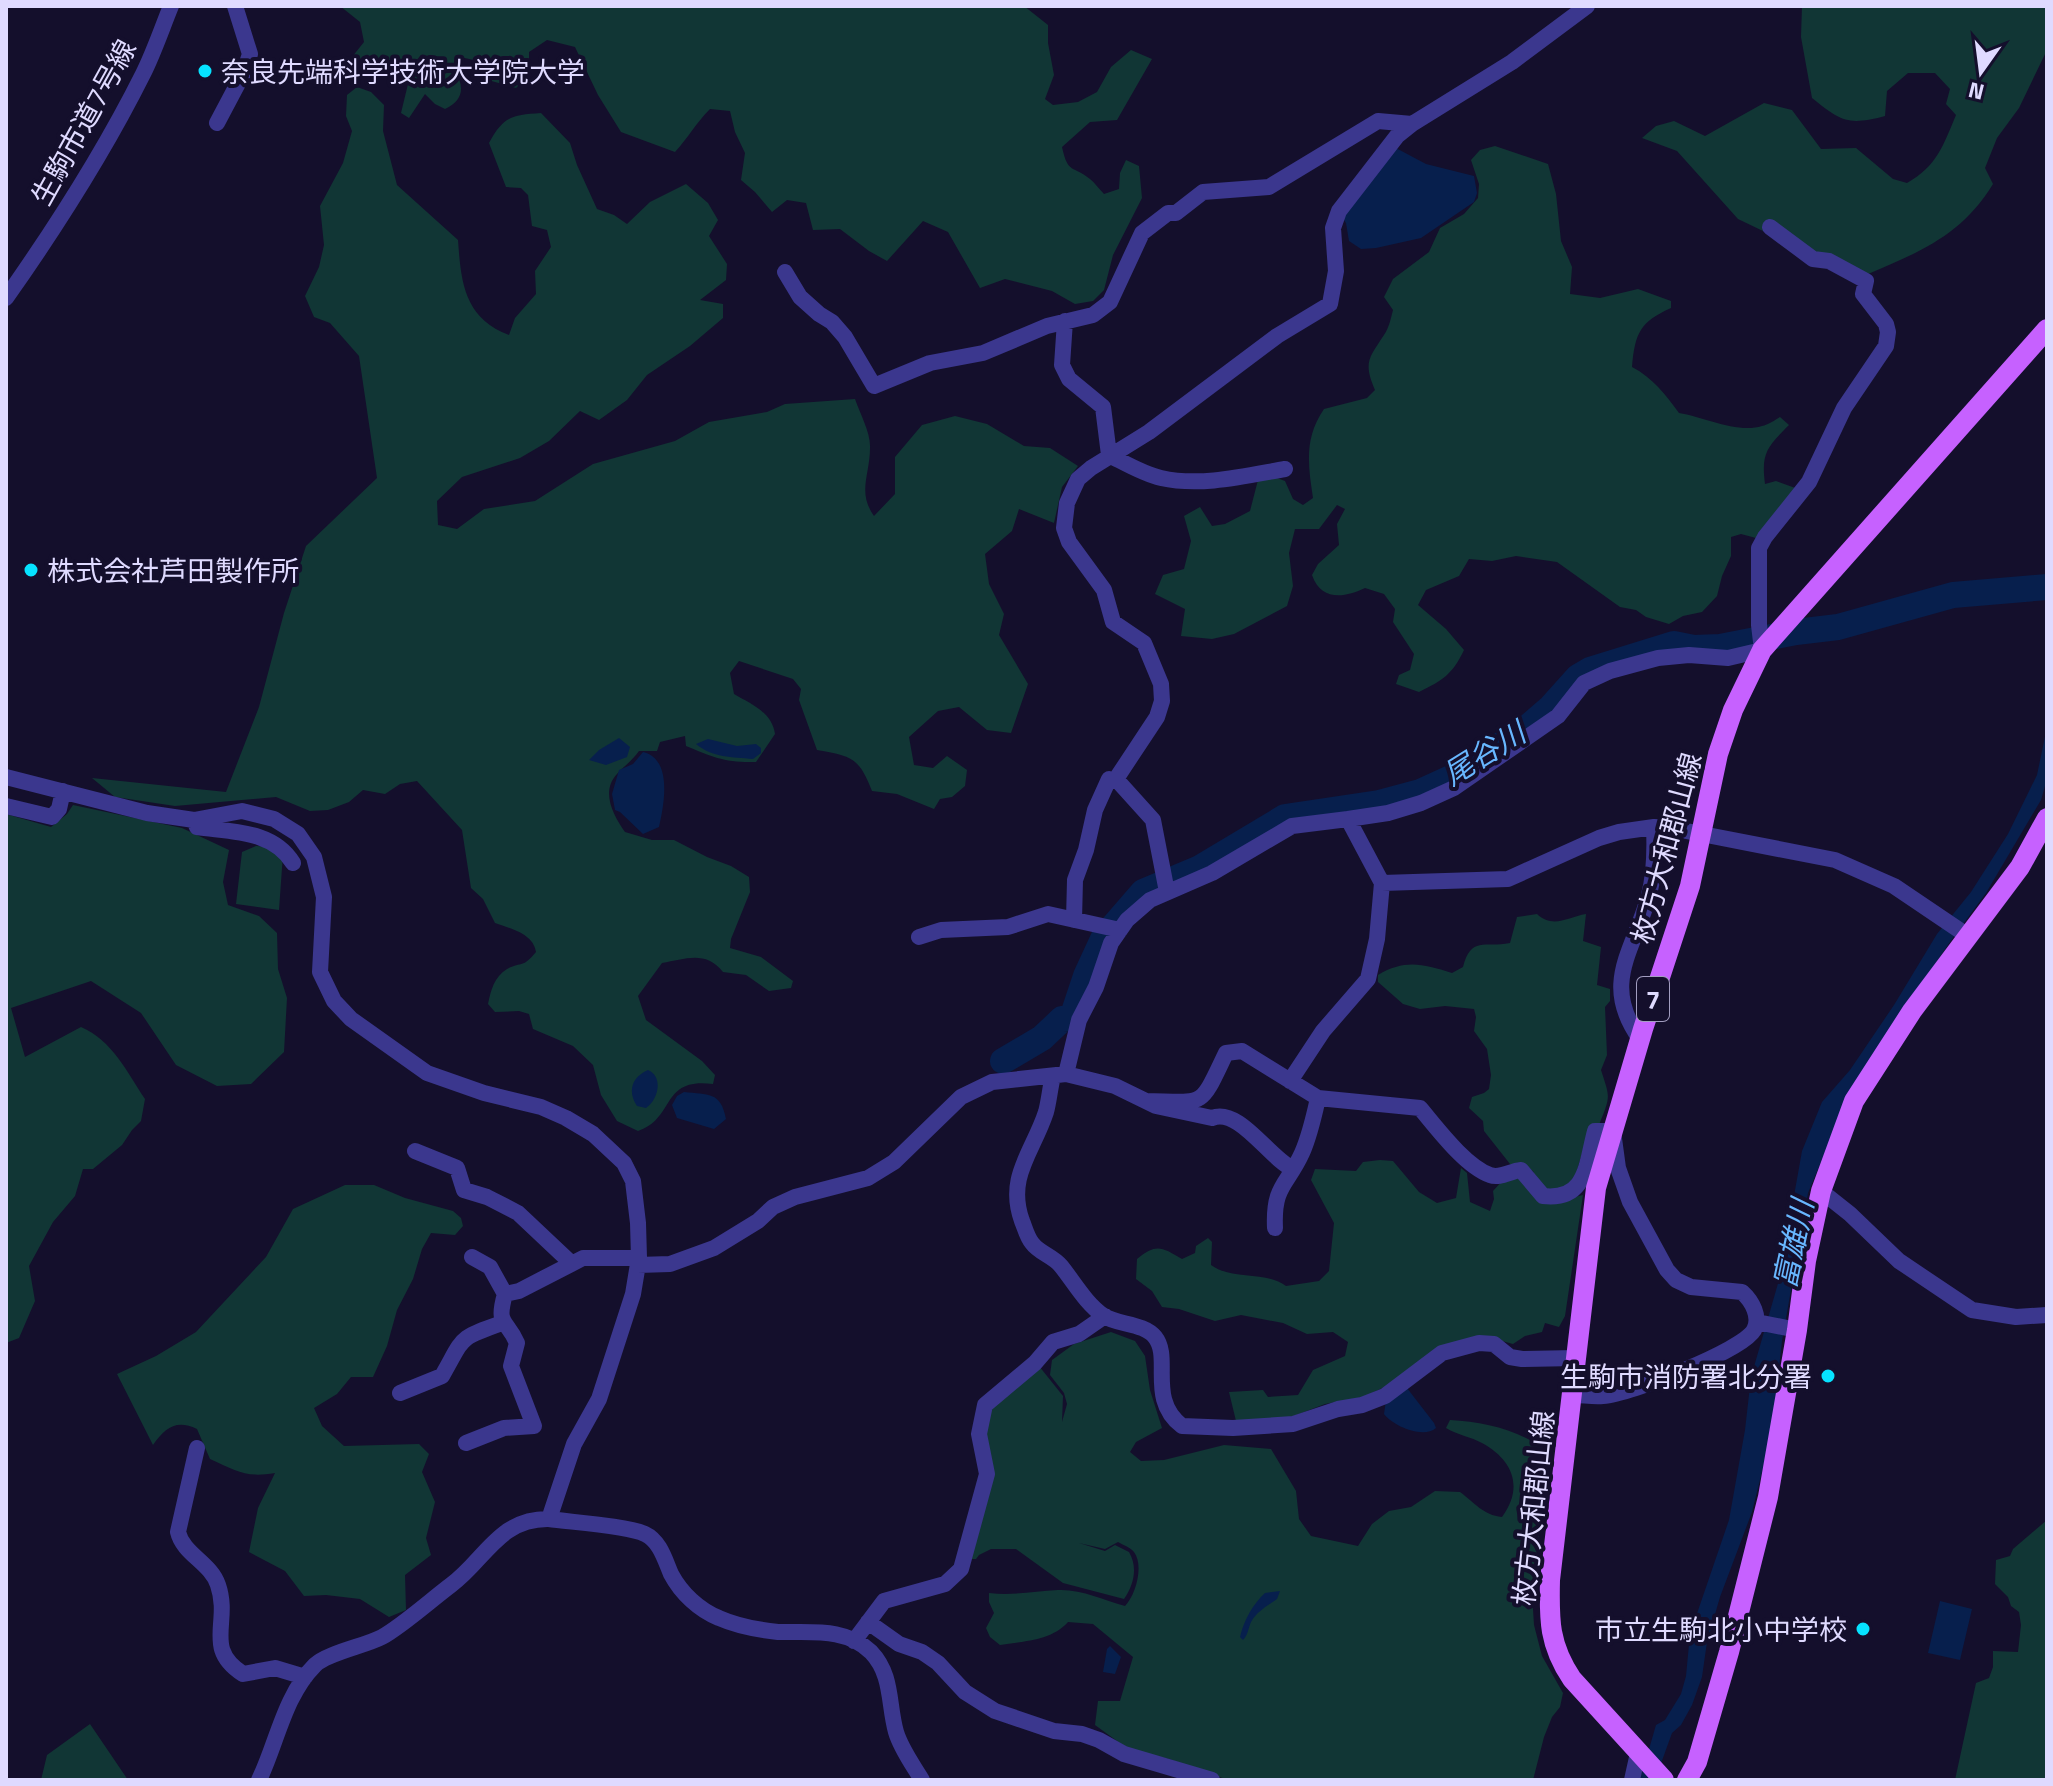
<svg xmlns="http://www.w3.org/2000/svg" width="2053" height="1786" font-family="'Titillium Web','Noto Sans JP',sans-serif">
	<rect width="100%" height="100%" fill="#140f2c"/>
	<!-- green -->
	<path fill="#113635" d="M340,6H1024L1048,25V43L1054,75L1045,99L1053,105L1078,102L1097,92L1111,67L1131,50L1152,59L1117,120L1090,122L1062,147C1068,175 1073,165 1090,179C1095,183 1099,189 1104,194L1119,189L1120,173L1126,160L1139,166L1142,198L1113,255L1104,290L1093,301L1075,304L1052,291L1005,279L980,288L948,232L923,221L887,261L869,251L840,229L813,230L806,203L787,200L772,212L755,192L741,180L745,153L735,132L730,111L710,109C696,123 688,138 675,152L621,132L598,95L575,47L547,40L529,52V75L516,88L488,80L474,60L460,57L454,70C465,86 464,100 445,109L435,104L425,94L409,118L401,113L408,84L394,65L352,57L364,42L360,22Z
		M1802,6H2047V50L2019,108L1997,138L1985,168L1993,184C1962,235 1920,252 1868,274L1815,254L1791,233L1763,231L1738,219L1677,151L1642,138L1656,126L1674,121L1705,136L1764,103L1792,110L1821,149L1856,148L1893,179L1907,183C1937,166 1943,146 1956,115L1946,104L1950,89L1935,73H1908L1887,91L1885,116C1847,126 1841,121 1812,98L1801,37Z
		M357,87L371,92L384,105L383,131L397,185L458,240C461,282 464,318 509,335L515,318L536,294L535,271L551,247L547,230L532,226L528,195L521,188L506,187L489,143C503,117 511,115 541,113L570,143L577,165L597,209L614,215L627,224L650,202L686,184L708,203L718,220L709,236L727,264L726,280L700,300L723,304V318L690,346L647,375L627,400L599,420L580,411L549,441L520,458L462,477L437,501L438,525L457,529L484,509L535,501L593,464L675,441L709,422L767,412L785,404L855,399C860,414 871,433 870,448C870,475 857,492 874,516L895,494V457L922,425L955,416L987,424L1024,446L1050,448L1078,466L1062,487L1054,523L1019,509L1012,531L985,554L989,584L1004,614L999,635L1028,684L1011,733L987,730L959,707L938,711L909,737L914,765L933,768L947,756L967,770L965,786L952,797L940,799L934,809L897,794L872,791C859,757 851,756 817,750L799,700L801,689L793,679L739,661L730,673L734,694C751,704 772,712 775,734L756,762C726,763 712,757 686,746L685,736L660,742L657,751H639C632,761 624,766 617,774C600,792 614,816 625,832L652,840H674L707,857L731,866L749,877L750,892L731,939L730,948L761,957L793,981L791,988L769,991L746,975L723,972C706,950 685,959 662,963L638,996L646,1020L702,1061L715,1075L713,1084C660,1077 676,1118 638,1131L617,1121L601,1095L593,1065L573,1046L533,1029L529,1014L519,1011L495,1012L488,1004C491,990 494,977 507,969C522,961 522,969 536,952C533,933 511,929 495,923L483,899L471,888L462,830L417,781L400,784L385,794L363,790L349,802L328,810L310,811L276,797L175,806L115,797L92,778L226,792L259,707L284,613L306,546L377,478L359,356L330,323L314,317L305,296L319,267L324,245L320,206L343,163L352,131L346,116L347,95Z
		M1495,146L1548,164L1556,194L1561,241L1572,267L1570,294L1600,298L1638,289L1671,301V308C1640,322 1635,333 1632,367C1653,378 1665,394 1679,413C1704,417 1738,434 1762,426C1768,425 1775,420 1780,417L1789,425C1767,447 1761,453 1765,484L1776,481L1798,489L1756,538L1741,534L1731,537V556L1722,576L1717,596L1702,612L1683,616L1669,624L1646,617L1636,610L1620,607L1557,562L1516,556L1492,561L1469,559L1459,576L1426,590L1418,605L1446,629L1464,650C1452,675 1443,680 1419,692L1396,684L1399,675L1410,670L1414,654L1393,622L1395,609L1384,594L1365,588C1344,598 1321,601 1312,575L1318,564L1339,545L1337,524L1345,509L1337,505L1319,529H1295L1289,553L1293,586L1287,606L1234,634L1212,639L1181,636L1185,609L1155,594L1163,575L1184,569L1191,541L1184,516L1200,507L1212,526L1225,524L1250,511L1258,480L1277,478L1285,481L1293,499L1303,505L1313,498C1308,465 1304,438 1324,409L1367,398L1375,390C1363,362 1369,358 1384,335C1389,328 1391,318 1393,310L1384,297L1393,279L1429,252L1440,228L1464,214L1478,198L1479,184L1471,160L1480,150Z
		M73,805L182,828L229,850L223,882L228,905L259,916L277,933L278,969L287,998L284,1052L251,1084L217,1086L176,1065L141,1013L91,981L11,1008L25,1057L81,1027C112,1040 127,1072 145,1099L141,1121L132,1130L122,1145L93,1169H83L75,1196L53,1222L29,1266L35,1301L19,1338L6,1343V814L51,827L67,814Z
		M256,846L273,847L283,854L279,910L236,904L242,852Z
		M1537,914C1553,929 1568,917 1586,914L1583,941L1601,947L1597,985L1610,989V1001L1605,1007L1607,1055L1601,1070C1610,1098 1611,1095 1599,1125L1591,1124L1574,1180L1558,1192L1538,1186L1533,1171L1510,1164L1484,1131L1483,1121L1469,1108L1472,1097L1484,1093L1489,1089L1491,1075L1487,1049L1474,1031L1476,1017L1474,1009L1445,1006L1420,1009L1403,1004L1378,982V975C1405,959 1423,964 1452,973L1463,967C1471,936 1484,948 1510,943L1517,917Z
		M1380,1160L1393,1161L1419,1192L1437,1203L1456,1198L1461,1168L1467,1173L1470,1202L1490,1211L1494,1199L1493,1191L1504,1179L1516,1175L1547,1204L1583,1195L1565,1316L1559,1327L1545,1323L1542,1332L1525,1336L1513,1344L1491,1338L1363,1397L1325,1404L1291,1417L1236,1421L1229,1392L1263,1390L1268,1397L1298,1395L1313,1370L1345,1356L1348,1342L1333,1332L1307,1334L1283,1323L1241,1315L1215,1321L1179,1309L1162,1307L1152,1291L1136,1279L1137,1259C1156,1243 1162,1247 1182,1259L1195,1253L1196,1246L1208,1238L1212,1242L1211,1265C1233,1281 1264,1270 1286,1286L1319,1281L1329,1271L1334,1223L1311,1180L1315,1169L1356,1171L1363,1162Z
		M345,1185H374L405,1198L453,1211L461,1218L463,1226L455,1235L431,1233L422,1249L413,1279L397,1310L387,1346L373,1377H351L337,1394L314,1408L322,1426L344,1446L419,1444L429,1454L422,1472L435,1502L426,1538L431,1555L405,1575L406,1610L389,1617L360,1599L326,1595L304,1596L285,1571L249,1552L258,1508L275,1473C245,1478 237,1471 210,1459L197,1429C176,1419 165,1428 153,1445L117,1374L156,1356L196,1332L266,1257L293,1209Z
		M1111,1332L1135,1341L1145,1356L1150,1390L1162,1428L1136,1442L1130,1452L1141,1461L1164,1460L1224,1445L1271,1449L1296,1491L1299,1519L1311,1536L1358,1546L1372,1524L1389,1511L1411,1507L1435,1491L1460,1492C1475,1503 1483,1515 1502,1517C1524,1487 1513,1460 1482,1443C1471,1437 1458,1435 1446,1428L1450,1420C1483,1422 1516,1429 1543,1448L1547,1466L1532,1594L1534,1625L1542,1656L1563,1693L1560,1707L1552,1717L1544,1737L1533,1780H1228L1169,1759L1128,1749L1095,1725L1098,1701H1120L1133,1657L1093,1624L1068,1622C1051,1641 1024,1641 1000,1645L990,1637L986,1628L994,1613L989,1602V1593C1013,1596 1034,1591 1058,1590C1081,1589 1104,1600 1125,1606C1136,1595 1144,1565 1134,1552C1130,1547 1123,1545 1118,1542L1105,1549L1079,1543L1105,1551L1115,1545L1129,1552C1138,1567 1134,1585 1124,1599L1063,1583L1016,1549H991L979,1555L976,1559H969L989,1409L1039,1366L1063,1396L1062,1422L1067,1404L1064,1393L1050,1375L1052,1360L1074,1344Z
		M2047,1520V1780H1955L1976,1683L1989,1678L1993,1667V1651L2018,1652L2021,1625L2019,1612L2011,1606L2008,1597L1995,1584L1996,1560L2010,1556L2013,1549Z
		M90,1724L128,1780H41L47,1755Z"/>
	<!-- water -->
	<path fill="#071f4d" d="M1394,147L1426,164L1474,176L1477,193L1474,202L1421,238L1376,248L1361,249L1349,241L1346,223L1342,217Z
		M2047,727V779L2041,800L1986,893L1950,942L1865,1066L1836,1126L1808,1193L1782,1341L1772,1431L1752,1512L1720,1597L1707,1642L1702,1677L1692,1705L1681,1725L1672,1733L1655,1780H1640L1656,1725L1665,1720L1681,1694L1686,1676L1690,1634L1729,1520L1745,1430L1751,1377L1779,1280L1802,1151L1822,1102L1850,1070L1894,1005L1937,934L1971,892L2008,834L2037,775Z
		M619,738L630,747L627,757L606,765L589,760L599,750Z
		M708,739L737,746L756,744L761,748V753L753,759C732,757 713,758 696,744Z
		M643,752C673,759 664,805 659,827L643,834L620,812L615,810L612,794L619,770L633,764Z
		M648,1070C664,1077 658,1100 646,1108L637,1106C627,1091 632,1077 648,1070Z
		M684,1092C708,1095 721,1091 726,1119L714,1129L677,1118L672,1105L677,1096Z
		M1407,1388L1434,1423L1436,1428C1423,1439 1393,1426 1384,1414L1386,1400Z
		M1280,1591L1277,1599C1267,1606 1257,1611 1251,1622C1248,1629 1248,1635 1243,1640L1240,1637C1244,1620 1253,1604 1265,1593Z
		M1940,1601L1972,1609L1960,1660L1928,1653Z
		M1110,1646L1121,1657L1115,1674L1103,1672L1107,1649Z"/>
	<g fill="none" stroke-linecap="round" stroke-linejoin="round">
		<!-- river -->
		<path stroke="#071f4d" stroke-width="26" d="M1003,1061L1042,1038L1062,1019L1072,1018L1086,976L1104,937L1143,892L1200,868L1285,817L1379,803L1420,792L1455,776L1529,726L1551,707L1578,677L1590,670L1674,644L1694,648L1720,647L1796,632L1838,627L1953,595L2047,587"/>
		<!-- minor -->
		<path stroke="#3b378e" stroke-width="16" d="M217,123L244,72L250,54L235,6
			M1770,227L1813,259L1829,261L1866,281L1863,294L1886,324L1888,332L1886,346L1844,408L1809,482L1765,537L1759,548V625L1762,650L1728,658L1689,655L1658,658L1610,671L1584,683L1558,716L1454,788L1421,803L1388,813L1348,819L1382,883L1508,879L1599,838L1619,832L1654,827L1671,828L1835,860L1894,886L1968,936
			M785,272L800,297L819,314L832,322L845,337L874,386L930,363L983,353L1047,326L1093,315L1110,302L1142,233L1168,213H1176L1203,192L1269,187L1378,121L1412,124
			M6,298C56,227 104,152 143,74C154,52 162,28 171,6
			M1065,321L1062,365L1069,379L1103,407L1109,455C1125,463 1143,474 1161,478C1201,487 1245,476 1285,469
			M6,777L147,813L194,820L242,811L274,819L298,834L314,857L324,897L320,972L334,1001L351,1019L427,1073L484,1093L541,1107L566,1118L593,1134L624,1163L633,1181L638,1223L639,1258L633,1294L599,1399L574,1444L549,1519C570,1522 629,1526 645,1534C660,1541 665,1560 671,1574C681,1593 699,1610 719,1618C737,1626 759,1630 778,1632C810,1633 846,1627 871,1652C893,1675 888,1704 896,1732C901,1749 913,1765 922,1780
			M6,806L52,817L59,809L63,791
			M194,820L197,827C231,832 273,830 293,863
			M1167,892L1153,820L1116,779L1157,717L1162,701L1161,684L1144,643L1113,622L1104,590L1069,542L1064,528L1067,503L1078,479L1091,468L1149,432L1277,336L1330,304L1336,271L1333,228L1339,211L1397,136L1412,124L1512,62L1587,6
			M1074,920L1075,880L1086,850L1095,810L1109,779
			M919,937L941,930L1008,927L1048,914L1120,930
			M1640,1039C1600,983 1634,951 1649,895C1655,872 1655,850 1654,827
			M1066,1074L1079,1020L1096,987L1111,943L1127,920L1150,900L1212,873L1292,826L1348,819
			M1053,1076C1050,1088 1049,1101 1046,1112C1033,1152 1006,1177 1022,1221C1025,1228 1027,1237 1032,1243C1039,1253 1053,1256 1061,1266C1074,1282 1086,1304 1104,1316C1118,1325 1144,1323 1155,1337C1172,1358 1147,1399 1182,1426L1233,1428L1293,1424L1338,1409L1362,1405L1385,1396L1442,1353L1479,1343L1494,1344L1510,1357L1522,1359L1576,1358
			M1290,1081L1323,1031L1368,979L1377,939L1382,883
			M1146,1101C1207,1102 1199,1109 1226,1053L1242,1051L1318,1098L1420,1108C1437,1128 1465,1166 1490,1175C1500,1179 1510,1171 1521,1170L1543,1196C1587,1201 1586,1164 1595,1131H1613L1618,1168L1630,1202L1667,1270L1676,1280L1691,1287L1742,1292C1752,1301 1761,1317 1754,1330C1742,1351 1630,1394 1603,1396C1593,1397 1583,1395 1573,1395
			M415,1151L457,1168L464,1190L487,1197L518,1213L570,1262
			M1821,1191L1850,1214L1899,1261L1972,1310L2016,1317L2047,1315
			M1275,1228C1273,1185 1287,1186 1302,1153C1310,1135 1314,1116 1318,1098
			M472,1257L490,1267L505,1294
			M638,1265L670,1264L714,1248L758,1221L773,1207L795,1197L868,1178L894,1162L961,1097L992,1082L1066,1074L1115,1086L1156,1106L1212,1118C1239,1107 1269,1158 1293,1169
			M1757,1322L1797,1330
			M400,1393L442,1376C465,1336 457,1339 502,1323
			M466,1443L504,1428L534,1426L511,1366L517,1343C506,1318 496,1326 505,1294L519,1291L583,1258H639
			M197,1448L178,1532C183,1554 211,1563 218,1585C231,1623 203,1648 243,1674L275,1668L305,1677
			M868,1622L899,1644L922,1652L938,1663L965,1692L995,1711L1054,1731L1082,1734L1099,1740L1124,1754L1212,1780
			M854,1641L884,1601L945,1584L961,1569L987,1474L979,1434L985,1405L1035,1363L1053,1342L1079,1334L1105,1316
			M259,1780C277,1743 284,1696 315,1665C327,1653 365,1646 382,1637C402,1626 431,1600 451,1585C485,1560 499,1518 549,1519
			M1632,1780L1638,1753"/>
		<!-- major -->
		<path stroke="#c661ff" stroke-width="20" d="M1664,1780L1572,1679C1549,1645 1549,1620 1550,1580L1596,1188L1643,1029L1690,886L1718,754L1733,710L1762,650L2047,329
			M1687,1780L1697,1762L1729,1652L1768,1497L1797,1330L1806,1261L1821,1191L1854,1101L1912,1011L2020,867L2047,818"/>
	</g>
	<!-- markers -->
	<g fill="#06e2ff" stroke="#140f2c" stroke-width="3">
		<circle cx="205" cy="71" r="8"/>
		<circle cx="31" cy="570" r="8"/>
		<circle cx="1828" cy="1376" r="8"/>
		<circle cx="1863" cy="1629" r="8"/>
	</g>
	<g text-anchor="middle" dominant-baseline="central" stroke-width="8" stroke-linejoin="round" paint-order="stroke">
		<!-- shield labels -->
		<rect fill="#140f2c" stroke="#a29dc0" stroke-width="2" x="1637" y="977" width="32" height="44" rx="6"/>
		<g font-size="26" font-weight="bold" fill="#dfdaff">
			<text x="1653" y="999">7</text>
		</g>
		<!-- poi labels -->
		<g font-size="28" fill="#dfdaff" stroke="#140f2c" text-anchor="start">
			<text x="221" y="71">奈良先端科学技術大学院大学</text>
			<text x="47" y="570">株式会社芦田製作所</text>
			<text x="1812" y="1376" text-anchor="end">生駒市消防署北分署</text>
			<text x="1847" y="1629" text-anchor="end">市立生駒北小中学校</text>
		</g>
		<!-- street labels -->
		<g font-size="28" fill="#dfdaff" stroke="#140f2c">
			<text transform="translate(83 122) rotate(-61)">生駒市道7号線</text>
			<text transform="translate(1666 848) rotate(-75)">枚方大和郡山線</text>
			<text transform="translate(1533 1508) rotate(-84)">枚方大和郡山線</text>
		</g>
		<!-- water labels -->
		<g font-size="30" font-style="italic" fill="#68b7ff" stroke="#140f2c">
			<text transform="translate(1484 753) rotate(-32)">尾谷川</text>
			<text transform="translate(1793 1244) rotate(-78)">富雄川</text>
		</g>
	</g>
	<!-- border -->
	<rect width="2053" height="1786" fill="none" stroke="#dfdaff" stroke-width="16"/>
	<!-- north arrow -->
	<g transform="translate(1981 72) rotate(194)" stroke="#140f2c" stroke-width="6" paint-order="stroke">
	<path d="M0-6L14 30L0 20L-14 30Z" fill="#dfdaff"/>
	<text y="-12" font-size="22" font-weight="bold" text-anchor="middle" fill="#dfdaff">N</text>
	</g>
</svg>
